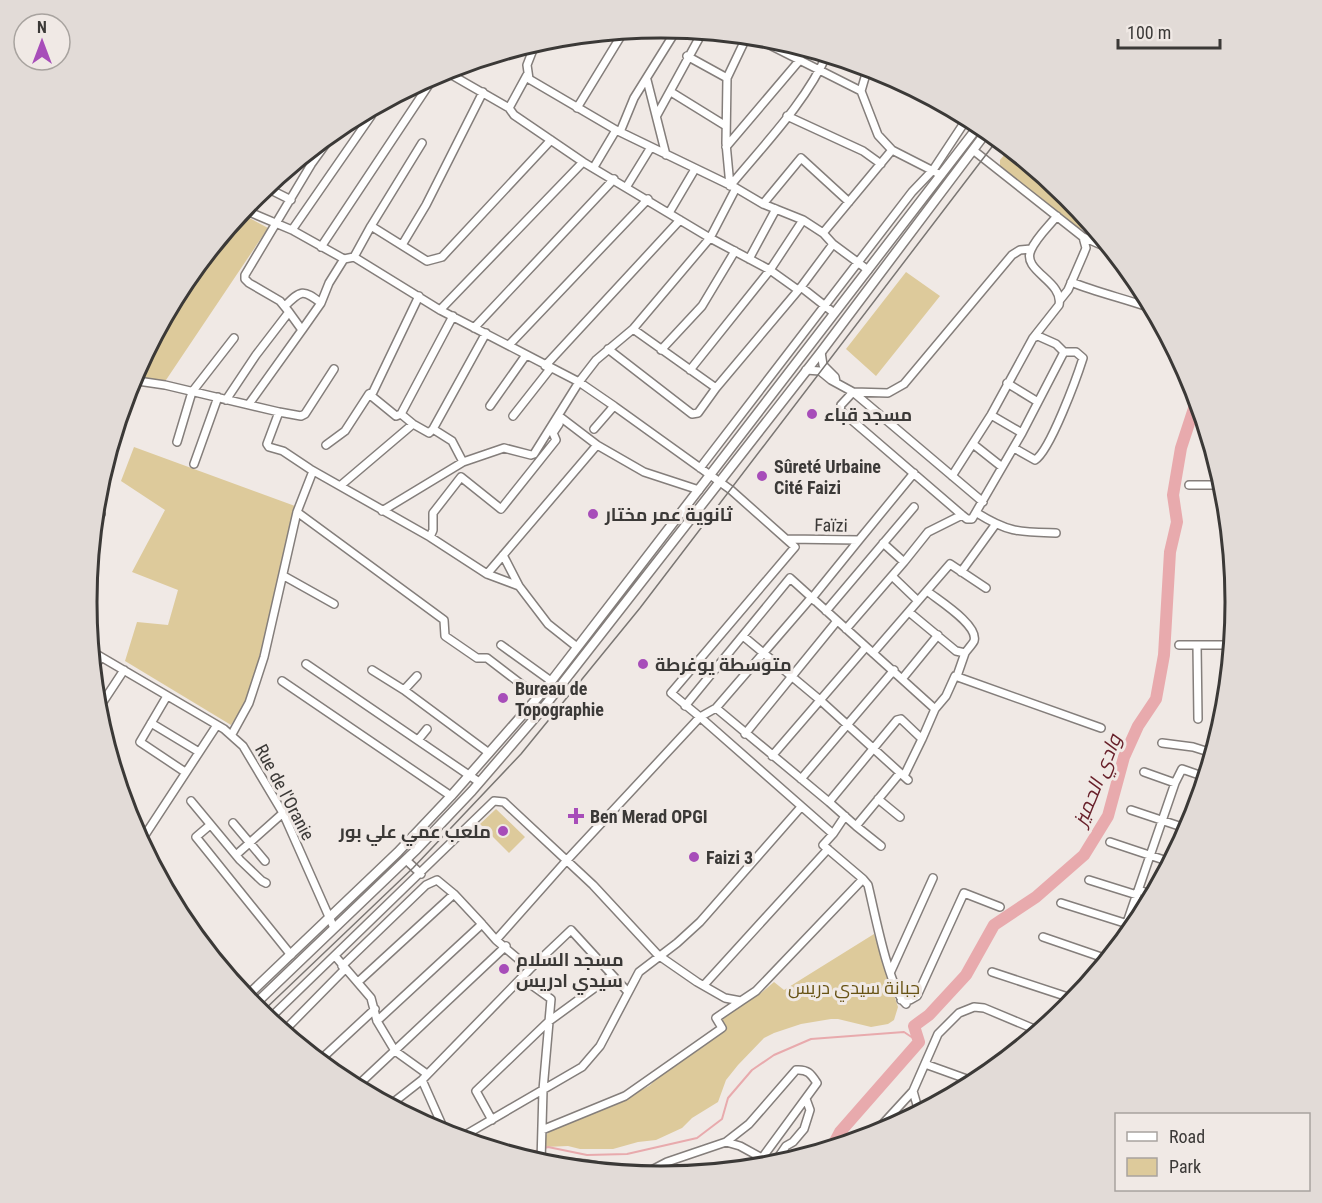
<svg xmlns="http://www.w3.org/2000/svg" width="1322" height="1203" font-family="'Roboto Condensed',Cairo,sans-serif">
	<rect width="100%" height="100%" fill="#f0e9e5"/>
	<!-- green -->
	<path fill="#ddca9b" d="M1010,148L1067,196L1098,233L1079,228L1000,168V160Z
		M240,213L268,228L164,383L132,377L184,282Z
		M906,272L940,296L876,376L846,349Z
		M134,447L295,506L285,558L260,656L244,705L231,725L125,661L137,622L168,625L178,590L132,572L165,510L121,481Z
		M496,809L525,837L509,853L480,824Z
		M874,934L898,1007L894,1020L888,1024L871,1027L838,1019H831L801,1024L774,1033L764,1038L738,1065L726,1080L718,1102L692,1118L682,1128L656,1140L638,1142L613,1149H580L568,1146L545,1147V1137L552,1127L611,1106L649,1086L664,1072L725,1029L722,1017L761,993L774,982L784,990Z"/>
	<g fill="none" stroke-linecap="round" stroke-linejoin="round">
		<!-- stream -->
		<path stroke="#e8aaad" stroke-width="2" d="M520,1156L548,1147L587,1155L627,1154L697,1138L722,1119L728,1098L752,1070L774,1055L811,1039L904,1032L919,1042"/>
		<!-- river -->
		<path stroke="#e8aaad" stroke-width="12" d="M832,1147L840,1132L919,1042L914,1026L929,1015L966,975L994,925L1036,897L1084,855L1108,816L1124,757L1138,726L1156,699L1164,655L1170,552L1177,522L1173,495L1181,448L1197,399"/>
		<!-- minor casing -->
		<g stroke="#847e7b" stroke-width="10">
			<path id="minor" d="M752,36L861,91L878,135L892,150L941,175
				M536,42L527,65L529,79L616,130L736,188L763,204L803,220L823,233L833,244L868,270
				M687,56L727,78
				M443,70L509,108
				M527,75L509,108L514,115L583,162L710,238L770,270L798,290
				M647,80L666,155
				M861,91L868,67
				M671,92L726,126
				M577,108L624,31
				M657,115L703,31
				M787,116L863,151L881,164
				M620,132L634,98L677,29
				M726,147L799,61L803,47
				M973,150L1083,237L1086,248L1084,253L1068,290L1060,300
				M301,157L312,163
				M594,167L616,130
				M627,186L651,147
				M730,186C762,147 807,101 827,54
				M730,186L726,143L727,78L747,36
				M265,187L291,200
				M763,204L801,158L849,202
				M245,209L247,211L254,196
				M247,211L292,230L344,259L354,257L371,226L427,261L442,257L551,140
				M669,213L695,169
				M371,226L422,143
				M292,230L371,116L374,107
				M823,233L892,150
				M1083,237L1113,250
				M402,245L426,205L483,92
				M321,247L436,74
				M1031,249L1020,250L1012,255L904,384L888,393L853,392L841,405L840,410L962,515L967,519H972L1022,433L1064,352L1056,344L1038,336L1033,338
				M354,257L440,310L579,382L614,406
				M749,259L776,209
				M1071,282C1096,292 1122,298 1148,307
				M801,287L834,313
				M419,296L373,392L369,394L396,416L401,414L453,316
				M285,306C301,290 303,289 321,303
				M440,310L583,162
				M474,328L614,179
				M633,329L716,388
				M302,330L321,303L329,283L344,259
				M509,345L648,199
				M608,349L692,414L698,413L716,388L801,287L833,244
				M661,350L702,306L735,251
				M821,352L823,365L835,377L836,382
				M545,366L680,220
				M690,370L770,270L803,220
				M806,370L820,371L831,380L853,392L983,502
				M131,380L165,385L279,412L267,444L269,447L283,451L310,469L430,537L487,574L519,586L548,624L577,647
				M1007,383L1038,402
				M226,400L256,355L289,312L280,301L249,283L245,279V275L312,163L338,127
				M249,404L302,330L289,312
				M490,406L526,355
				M279,412L301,416L305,414L334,369
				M401,414L413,424L429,433L433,429
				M991,415L1022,433
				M513,416L550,369
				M559,416L597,445L644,472L699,490
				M177,442L192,392L234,338
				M973,444L1002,467
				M326,445L345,431L369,394
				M1014,448L1035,460C1050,451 1077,377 1083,358L1076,352H1064
				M463,462L452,441L433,429L486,333
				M194,464L218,397
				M700,468L912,192L933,170L968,117
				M952,476L991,415L1033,338L1059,305C1064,281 1021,271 1031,250C1036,238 1048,227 1057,216
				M1189,485H1223
				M340,486L413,424
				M382,511L463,462L504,448L531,455L534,454L579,382L596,360L633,329L710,238L736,188
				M297,512L444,620L445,636L477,658H487L538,697
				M977,513C1009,533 1020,532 1056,533
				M94,527L101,514
				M430,537L433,530V513L461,477L501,509L556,440L553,433L559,424
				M787,539L859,540L914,473
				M883,543L904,562L928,532L962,515
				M503,555L519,586
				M961,572L995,525
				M487,574L597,445
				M284,576L334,604
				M892,576L918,601
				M812,598L859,540
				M826,611L914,507
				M909,612L956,651L965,653C967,650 972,645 974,641C979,625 938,600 927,591
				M846,629L904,562
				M743,636L820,700L908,780
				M501,645L551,681
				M1179,645H1231
				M1197,645L1198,719
				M91,651L224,729L243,746L283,813L334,928
				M873,653L950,564L986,588
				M306,664L479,782
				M93,670L101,657
				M372,670L404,690L489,753
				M957,676L965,653
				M902,679L938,635
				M282,681L451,796
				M404,690L417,676
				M167,696L140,742L185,772
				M685,706L790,578L935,709
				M716,708L811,598L815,601
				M97,711L124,670
				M151,723L199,752
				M232,734L249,703L264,657L297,512L313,471
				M745,734L837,621L834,618
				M418,740L427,729
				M1162,743L1193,747L1212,753
				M772,756L866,647
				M1144,772L1175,783
				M904,776L922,739
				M801,779L894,670
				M878,799L900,817
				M191,801L240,860L262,881L266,883
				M829,802L897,720L901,719L922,739L935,709L946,696L955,676L1101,728
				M1131,810L1188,829
				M845,816L833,834L700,717L716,708L829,802L856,826L900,773
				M233,823L265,861
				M210,825L196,837L291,955
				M856,826L881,846
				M833,834L823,845L863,879
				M145,835L217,725
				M1110,842L1170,862
				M236,855L283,813
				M406,860L421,874
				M1089,880L1137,895
				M1139,890L1152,895
				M1061,903L1134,926
				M1043,937L1107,959
				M1120,943L1175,783L1182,769L1205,777
				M335,956L371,998L377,1021L395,1051L427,1074
				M342,966L426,885L437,880L454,894L482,924
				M530,969L571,930L627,991
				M891,971L933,878
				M992,972L1074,999
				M523,979L551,999L543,1090L541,1162
				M358,982L454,894
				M704,985L828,849
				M901,1000H910L917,996L964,893L1000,907
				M269,1019L494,801L504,802L593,885L658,955L697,982L725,998L741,1001L756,991L863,879L868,885C874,909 889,990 906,1004
				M377,1021L482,924L496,940
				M284,1031L345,969
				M319,1061L375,1009
				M925,1064L975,1082
				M422,1080L446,1134
				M356,1087L506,946
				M913,1091L919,1112
				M390,1105L422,1080L530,969L496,940L567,860L700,717L671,693L795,547L731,490L614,406L594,429
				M492,1120L476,1091L548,1022L611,976
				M542,1130L625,1096L722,1028L716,1018L741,1001
				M867,1136L879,1128L913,1091L938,1034L959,1013L974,1007L984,1008L1039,1031
				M460,1138L582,1067L600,1046L639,972L677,943L700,922L801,807
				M549,1165C568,1158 604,1167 624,1172
				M773,1165L786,1146L793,1142L804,1129L810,1110L806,1099
				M644,1174L667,1162L726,1142L749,1124L796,1070C808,1069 811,1074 817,1083L762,1158L740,1146L726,1142
				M646,1175L679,1171"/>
		</g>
		<!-- major casing -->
		<g stroke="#847e7b" stroke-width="11">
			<path id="major" d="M246,997L398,852L451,796L546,688L980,124
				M253,1006L417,849L472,791L540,712L821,352L988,130"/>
		</g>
		<!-- minor -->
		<use href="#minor" stroke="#fff" stroke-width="7"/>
		<!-- major -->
		<use href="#major" stroke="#fff" stroke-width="8"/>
		<!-- tram -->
		<path stroke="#7a7673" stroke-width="1.5" d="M261,1013L413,868L521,754L640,608L998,139"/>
	</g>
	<!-- markers -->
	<g fill="#a74db9" stroke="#f0e9e5" stroke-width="2">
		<circle cx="812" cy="414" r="6"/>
		<circle cx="762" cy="476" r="6"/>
		<circle cx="593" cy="514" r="6"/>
		<circle cx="643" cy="664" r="6"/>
		<circle cx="503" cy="698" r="6"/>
		<path d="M573 807h6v6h6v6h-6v6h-6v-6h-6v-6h6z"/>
		<circle cx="503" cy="831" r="6"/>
		<circle cx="694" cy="857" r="6"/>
		<circle cx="504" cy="969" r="6"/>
	</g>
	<g text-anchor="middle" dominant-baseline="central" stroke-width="6" stroke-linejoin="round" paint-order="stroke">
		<!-- poi labels -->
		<g font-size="18" font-weight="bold" fill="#3b3937" stroke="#f0e9e5" text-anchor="start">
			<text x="824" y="414">مسجد قباء</text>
			<text x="774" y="466">Sûreté Urbaine<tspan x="774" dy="21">Cité Faizi</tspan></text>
			<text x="605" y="514">ثانوية عمر مختار</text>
			<text x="655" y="664">متوسطة يوغرطة</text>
			<text x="515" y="688">Bureau de<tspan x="515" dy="21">Topographie</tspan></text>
			<text x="590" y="816">Ben Merad OPGI</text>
			<text x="491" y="831" text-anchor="end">ملعب عمي علي بور</text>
			<text x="706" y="857">Faizi 3</text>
			<text x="516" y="959">مسجد السلام<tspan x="516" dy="21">سيدي ادريس</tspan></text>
		</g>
		<!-- street labels -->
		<g font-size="18" fill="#3b3937" stroke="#f0e9e5">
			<text transform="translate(831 525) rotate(1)">Faïzi</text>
			<text transform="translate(285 792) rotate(62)">Rue de l'Oranie</text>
		</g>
		<!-- park labels -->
		<g font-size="18" fill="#675213" stroke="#f0e9e5">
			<text x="854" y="987">جبانة سيدي دريس</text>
		</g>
		<!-- water labels -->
		<g font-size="20" font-style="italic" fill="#68202a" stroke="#f0e9e5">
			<text transform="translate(1097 780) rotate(-68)">وادي الحميز</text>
		</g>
	</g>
	<!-- crop -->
	<path d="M0 0H1322V1203H0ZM97 602a564 564 0 1 1 1128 0a564 564 0 1 1-1128 0Z" fill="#e2dbd7" fill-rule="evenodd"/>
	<path fill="none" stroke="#3b3937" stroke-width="3" d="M97 602a564 564 0 1 1 1128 0a564 564 0 1 1-1128 0Z"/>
	<!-- legend -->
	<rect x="1115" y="1113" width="195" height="78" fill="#f0e9e5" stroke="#a8a39f" stroke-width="1.5"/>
	<rect x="1127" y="1132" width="30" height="9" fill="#ffffff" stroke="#a8a39f" stroke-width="1.5"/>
	<text x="1169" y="1143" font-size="18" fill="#3b3937">Road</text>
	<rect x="1127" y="1158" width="30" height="18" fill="#ddca9b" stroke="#a8a39f" stroke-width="1.5"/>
	<text x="1169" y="1173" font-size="18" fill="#3b3937">Park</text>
	<!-- north arrow -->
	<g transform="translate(42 42)"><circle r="28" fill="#f0e9e5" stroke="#a8a39f" stroke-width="1.5"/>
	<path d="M0-4.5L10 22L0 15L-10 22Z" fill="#a74db9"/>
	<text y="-9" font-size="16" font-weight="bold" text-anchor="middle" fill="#3b3937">N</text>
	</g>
	<!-- scale -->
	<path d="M1118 39v9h102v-9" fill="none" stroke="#3b3937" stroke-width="3"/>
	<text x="1127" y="39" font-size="18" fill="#3b3937" stroke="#f0e9e5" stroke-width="4.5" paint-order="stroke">100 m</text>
</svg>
